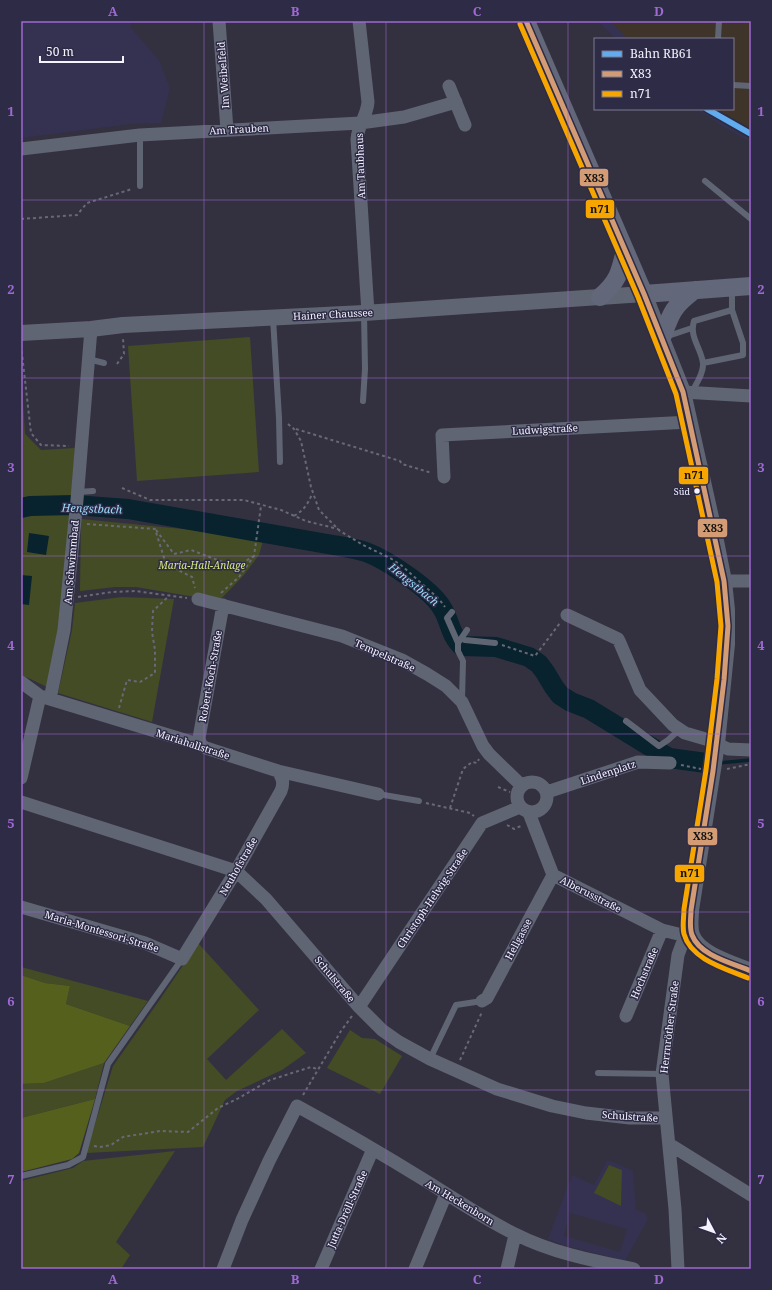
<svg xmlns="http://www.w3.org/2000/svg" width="772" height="1290" font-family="'Noto Serif',serif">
	<rect width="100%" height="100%" fill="#333140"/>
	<!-- commercial -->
	<path fill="#3e3429" d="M610,21H751V129L716,109H733V39H628Z"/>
	<!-- built -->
	<path fill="#353150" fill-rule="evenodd" d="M21,21H130L131,28L159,60L170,88L161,123L131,124L21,138Z
		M598,21H610L628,39H615Z
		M696,109H716L751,129V142L724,127Z
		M607,1160L616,1163L633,1171L636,1210L645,1213L648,1219L625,1261L563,1245L548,1239L572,1175L594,1185ZM570,1213L627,1229L620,1252L564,1236Z"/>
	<!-- green -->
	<path fill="#444c25" d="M250,337L259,472L137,481L128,346Z
		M21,371L25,434L41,450L75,448L71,505L61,616L49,688C42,685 27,676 21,676Z
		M81,519L264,537L259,555L243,576L219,601L136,587H115L80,591Z
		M122,597L174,599L152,722L58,693L72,630L75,603Z
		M198,943L259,1010L207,1059L226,1080L282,1029L306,1053L282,1070L237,1091L225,1100L203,1147L86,1153L113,1066L161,998Z
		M21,967L148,1001L130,1026L66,1004L70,986L45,983L21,975Z
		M350,1030L362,1038L375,1039L402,1056L380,1094L327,1068Z
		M104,1063L95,1099L21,1118V1084L44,1083Z
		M175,1151L116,1242L130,1255L121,1269H21V1181L73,1168L83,1161Z
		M609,1165L622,1170L621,1206L594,1193Z"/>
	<!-- forest -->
	<path fill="#55601d" d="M21,975L45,983L70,986L66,1004L130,1026L104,1063L44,1083L21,1084Z
		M95,1099L79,1153L72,1159L21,1172V1118Z"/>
	<!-- water -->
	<path fill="#08222e" d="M29,533L49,536L46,555L27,552Z
		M21,575L32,576L29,605L21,604Z"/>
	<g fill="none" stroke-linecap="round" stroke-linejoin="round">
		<!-- stream -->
		<path stroke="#08222e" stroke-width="3.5" d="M718,763L751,760"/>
		<!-- river -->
		<path stroke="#08222e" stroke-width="20" d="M21,508L30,506L74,505L128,509L333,545C344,547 356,549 366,552C387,560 431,589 442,608C450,620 450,636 462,646L496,647L529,657L539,664L545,672L554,687L560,695L571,702L589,709L669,758L706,763"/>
		<!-- path -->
		<path stroke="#686976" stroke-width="2" stroke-dasharray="3 3" stroke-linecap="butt" d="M21,219L77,215L87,203L132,189
			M21,345L31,433L41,445L69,446
			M117,364L124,354L123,338
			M288,424L294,429L301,441L311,487L319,510L340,531L363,545L390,558L401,565L439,599L445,607
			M296,429L400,461L402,464L432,473
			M122,488L150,500H244L281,510L306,521L338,529
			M294,516C304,510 308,504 312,494
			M87,524L155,529L166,564L192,577L195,588
			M156,530L174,554L191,550L236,567L254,556
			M221,593L239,577L254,556L261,506
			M78,597L112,592L135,591L187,598
			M502,645L535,656L560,623
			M119,708L127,680L140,682L155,673V650L152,632L153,611L170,595
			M681,765L701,769
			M727,769L751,764
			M498,787L510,792
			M426,803L470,813L474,816
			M450,808L463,769L472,762L477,763L479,759
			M507,825L514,829L521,826
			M460,1060L482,1012
			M303,1095L341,1031L352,1016
			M94,1146L100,1147L111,1145L123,1137L160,1131L188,1132L218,1108L237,1099L270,1080L311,1067L317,1069"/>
		<!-- service -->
		<path stroke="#606574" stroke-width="6" d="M718,39L719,21
			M733,85L751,86
			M140,135V186
			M705,181L751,219
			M273,318L279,418L280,462
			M665,337L692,328
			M88,359L104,363
			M703,363L743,355V343L732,310V290
			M692,392C696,384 704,373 703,363C701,348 689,337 694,321L732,310
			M363,401L365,369L364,313
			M78,492L93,491
			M452,612L447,618L458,643
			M465,640L495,643
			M462,700L463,661L458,651V643L467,630
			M626,721L659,746L668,740L679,730
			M378,794L419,801
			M430,1059L456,1005L482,1001
			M598,1073L662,1074
			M21,1176L68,1165L83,1157L108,1064L182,959"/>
		<!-- minor -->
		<path stroke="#606574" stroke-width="13" d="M219,21L227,130
			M359,21L368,102C367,116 358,125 357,139L368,313
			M449,86L465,125
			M21,149L140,135L360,123L404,117L456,102
			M683,392L751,396
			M444,477L442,435L690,422
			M724,581H751
			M198,599L342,636L402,660L427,674L446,686L462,702L483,746L489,754L522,786
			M567,615L618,639L620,643L640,690L673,725L685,733L709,740L728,749L751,750
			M21,682L40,696L201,745L206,748L278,771L378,794
			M50,699L64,630L77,500L91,329
			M201,745L199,738L223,605
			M21,778L40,696
			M517 797a15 15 0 1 1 30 0a15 15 0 1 1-30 0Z
			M547,792L638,762L670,763
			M21,802L236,871L266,899L359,1007L382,1030L399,1042L430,1059L497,1089L552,1106L586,1113L630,1118H666
			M529,813L553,875L662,930L678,934L691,933
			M21,907L145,943L182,959L236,871L281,791C284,783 283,779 278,771
			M482,1001L487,998L553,875
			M359,1007L482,823L520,807
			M626,1016L662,930
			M669,1144L751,1195
			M223,1269L242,1220L269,1161L297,1106C341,1130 384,1155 426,1181C455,1199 484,1219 515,1234C552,1253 594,1261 634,1269
			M321,1269L373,1149
			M415,1269L446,1194
			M507,1269L515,1235
			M678,1269L675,1209L662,1074L678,955L682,944L691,933"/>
		<!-- tertiary -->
		<path stroke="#606574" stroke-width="16" d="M21,333L91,329L123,325L364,313L644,294L683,392L714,531L724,581L727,610V644L717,744L691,910C691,918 689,927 692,935C698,954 734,964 751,971"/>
		<!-- secondary -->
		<path stroke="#626779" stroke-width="18" d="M526,21L644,294L751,286
			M600,297C618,282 620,272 625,250
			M662,338C671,313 673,306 695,290"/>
		<!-- bus-1 casing -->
		<g stroke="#2e2b46" stroke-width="8">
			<path id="bus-1" d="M526,21L644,294L683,392L724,581L728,626L724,680L713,771L691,910C691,918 689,927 692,935C700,956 732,963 751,971"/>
		</g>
		<!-- bus-2 casing -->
		<g stroke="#2e2b46" stroke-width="8">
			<path id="bus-2" d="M520,24L638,297L676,394L717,582L721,626L717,679L706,770L684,909C684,917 682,926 684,934C691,960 727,969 748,978"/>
		</g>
		<!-- bus-1 -->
		<use href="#bus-1" stroke="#d39c74" stroke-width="5"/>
		<!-- bus-2 -->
		<use href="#bus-2" stroke="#f7a600" stroke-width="5"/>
		<!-- rail-1 casing -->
		<g stroke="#2e2b46" stroke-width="9">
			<path id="rail-1" d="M707,109L751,134"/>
		</g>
		<!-- rail-1 -->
		<use href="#rail-1" stroke="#60acee" stroke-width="6"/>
	</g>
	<!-- grid -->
	<path fill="none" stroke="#9f68d2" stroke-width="1" stroke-opacity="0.55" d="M204,21V1269M386,21V1269M568,21V1269M21,200H751M21,378H751M21,556H751M21,734H751M21,912H751M21,1090H751"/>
	<!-- markers -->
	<circle fill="#f4f3fe" stroke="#2e2b46" stroke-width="1.5" cx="697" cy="491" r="3.5"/>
	<g text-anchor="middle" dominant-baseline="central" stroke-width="3" stroke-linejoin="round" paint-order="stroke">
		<!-- bus labels -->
		<g font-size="9" fill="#f4f3fe" stroke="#2e2b46" text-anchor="end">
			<text x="690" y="491">Süd</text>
		</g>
		<!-- street labels -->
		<g font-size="10" fill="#f4f3fe" stroke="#2e2b46">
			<text transform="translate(223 75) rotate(-94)">Im Weibelfeld</text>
			<text transform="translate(239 129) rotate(-3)">Am Trauben</text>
			<text transform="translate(360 166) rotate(-92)">Am Taubhaus</text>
			<text transform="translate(333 314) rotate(-3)">Hainer Chaussee</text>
			<text transform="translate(545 429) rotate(-3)">Ludwigstraße</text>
			<text transform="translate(71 562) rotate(-85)">Am Schwimmbad</text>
			<text transform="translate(385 655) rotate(24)">Tempelstraße</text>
			<text transform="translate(210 676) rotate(-80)">Robert-Koch-Straße</text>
			<text transform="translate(193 744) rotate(18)">Mariahallstraße</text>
			<text transform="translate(608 772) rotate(-18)">Lindenplatz</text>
			<text transform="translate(238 866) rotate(-60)">Neuhofstraße</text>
			<text transform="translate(591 894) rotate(27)">Alberusstraße</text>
			<text transform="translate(432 898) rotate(-56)">Christoph-Helwig-Straße</text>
			<text transform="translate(102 931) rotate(17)">Maria-Montessori-Straße</text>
			<text transform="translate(518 939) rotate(-62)">Hellgasse</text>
			<text transform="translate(644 973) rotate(-67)">Hochstraße</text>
			<text transform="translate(335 979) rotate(50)">Schulstraße</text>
			<text transform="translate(669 1027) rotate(-83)">Herrnröther Straße</text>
			<text transform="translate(630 1116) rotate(4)">Schulstraße</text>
			<text transform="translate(460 1202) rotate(31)">Am Heckenborn</text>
			<text transform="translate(347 1209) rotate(-66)">Jutta-Dröll-Straße</text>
		</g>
		<!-- park labels -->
		<g font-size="10" font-style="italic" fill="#d5ea81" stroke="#2e2b46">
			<text x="202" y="565">Maria-Hall-Anlage</text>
		</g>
		<!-- water labels -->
		<g font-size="11" font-style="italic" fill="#9cdcfd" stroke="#2e2b46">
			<text transform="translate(92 508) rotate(2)">Hengstbach</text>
			<text transform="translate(414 584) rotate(39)">Hengstbach</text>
		</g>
	</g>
	<g stroke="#2e2b46" stroke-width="1.5">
		<rect x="579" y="168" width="30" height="19" rx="4" fill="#d39c74"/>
		<rect x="585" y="199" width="30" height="20" rx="4" fill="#f7a600"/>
		<rect x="678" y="466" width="31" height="19" rx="4" fill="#f7a600"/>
		<rect x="697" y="518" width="31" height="20" rx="4" fill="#d39c74"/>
		<rect x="687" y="827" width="31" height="19" rx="4" fill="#d39c74"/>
		<rect x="674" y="864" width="31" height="19" rx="4" fill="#f7a600"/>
	</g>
	<g font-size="11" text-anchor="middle" font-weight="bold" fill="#111">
		<text x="594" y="182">X83</text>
		<text x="600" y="213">n71</text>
		<text x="694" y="479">n71</text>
		<text x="713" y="532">X83</text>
		<text x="703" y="840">X83</text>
		<text x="690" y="877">n71</text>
	</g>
	<!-- border -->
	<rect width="772" height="1290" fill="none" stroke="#2e2b46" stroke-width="44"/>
	<!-- legend -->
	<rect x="594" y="38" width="140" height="72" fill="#2e2b46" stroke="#7d7b90"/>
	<rect x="602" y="51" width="20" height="6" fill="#60acee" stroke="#7d7b90"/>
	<text x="630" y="58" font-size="12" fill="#f4f3fe">Bahn RB61</text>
	<rect x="602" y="71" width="20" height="6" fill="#d39c74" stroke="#7d7b90"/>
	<text x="630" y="78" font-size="12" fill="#f4f3fe">X83</text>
	<rect x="602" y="91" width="20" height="6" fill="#f7a600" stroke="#7d7b90"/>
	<text x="630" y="98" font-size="12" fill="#f4f3fe">n71</text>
	<!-- north arrow -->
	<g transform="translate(714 1232) rotate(131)" stroke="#2e2b46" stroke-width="3" paint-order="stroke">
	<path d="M0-3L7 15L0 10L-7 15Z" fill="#f4f3fe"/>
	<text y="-6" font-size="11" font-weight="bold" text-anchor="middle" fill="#f4f3fe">N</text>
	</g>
	<!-- scale -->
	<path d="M40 56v6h83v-6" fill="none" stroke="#f4f3fe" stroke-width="2"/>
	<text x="46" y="56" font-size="12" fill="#f4f3fe" stroke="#2e2b46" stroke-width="3" paint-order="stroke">50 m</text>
	<rect x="22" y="22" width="728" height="1246" fill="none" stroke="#9f68d2" stroke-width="1.5"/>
	<g font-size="13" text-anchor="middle" font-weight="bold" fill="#9f68d2">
		<text x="113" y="16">A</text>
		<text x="295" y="16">B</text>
		<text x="477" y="16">C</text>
		<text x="659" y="16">D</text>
		<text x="11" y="116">1</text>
		<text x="761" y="116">1</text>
		<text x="11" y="294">2</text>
		<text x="761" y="294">2</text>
		<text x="11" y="472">3</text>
		<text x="761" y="472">3</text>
		<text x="11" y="650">4</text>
		<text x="761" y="650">4</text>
		<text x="11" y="828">5</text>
		<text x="761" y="828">5</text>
		<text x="11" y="1006">6</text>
		<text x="761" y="1006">6</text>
		<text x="11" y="1184">7</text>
		<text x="761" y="1184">7</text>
		<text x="113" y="1284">A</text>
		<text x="295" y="1284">B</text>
		<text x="477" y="1284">C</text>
		<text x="659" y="1284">D</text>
	</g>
</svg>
